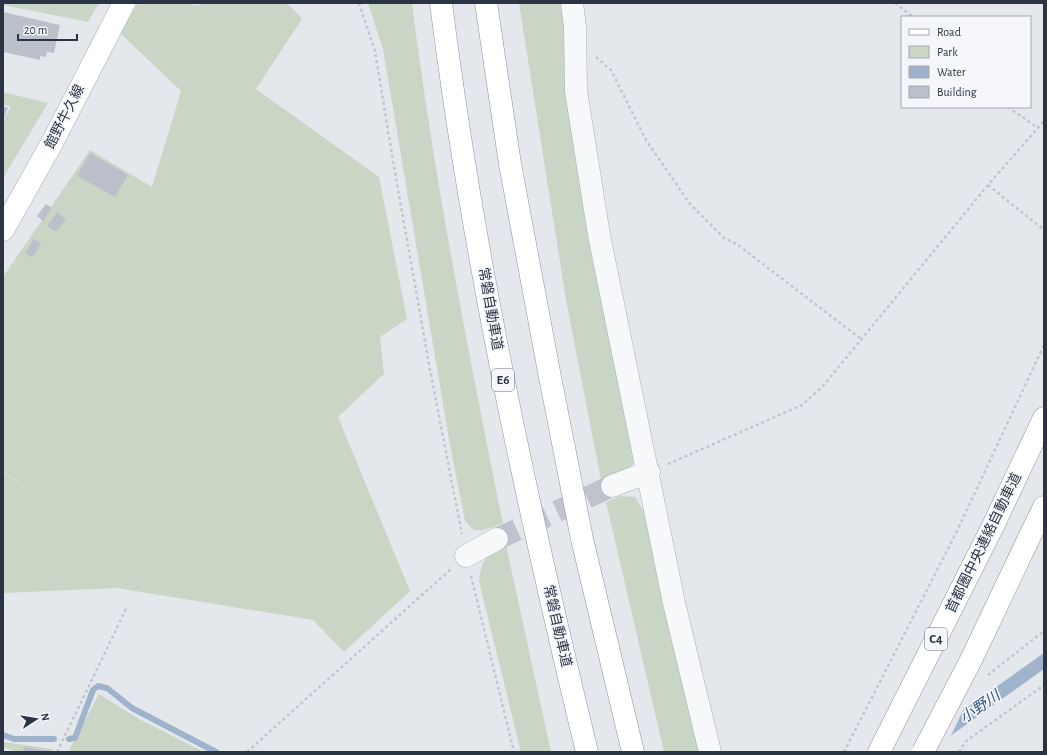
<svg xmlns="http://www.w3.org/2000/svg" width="1047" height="755" font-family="'Alegreya Sans','Noto Sans JP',sans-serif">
	<rect width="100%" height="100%" fill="#e4e7ec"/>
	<!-- green -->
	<path fill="#c9d6c5" d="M3,3H99L88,22L3,5Z
		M138,3H192L193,6L206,3H287L302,19L256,89L379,177L407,319L380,337L384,374L338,417L410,591L344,652L313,620L117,588L3,593V473L40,497L3,472V277L90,150L152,187L181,91L120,33Z
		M368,3H412C434,178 468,351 503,524L483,530H474L465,521L450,445L383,49Z
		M519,3H563L634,462L622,476L601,480L566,300Z
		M3,92L48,103L3,178V121L11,107L3,104Z
		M620,496L635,497L644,511L702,752H664L606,502Z
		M506,545L551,752H521L479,581C482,558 486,556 506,545Z
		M99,694L139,719L204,752H72L69,750Z
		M3,742L53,749L52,752H18L3,747Z"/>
	<!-- water -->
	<path fill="#9fb4cc" d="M1044,653V669L928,752H904Z"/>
	<!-- pier -->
	<path fill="#e4e7ec" d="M965,706L949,740L931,752H902Z"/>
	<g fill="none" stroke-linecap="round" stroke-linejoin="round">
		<!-- stream -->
		<path stroke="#9fb4cc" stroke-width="6" d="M3,735L14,739H54
			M69,739L75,738L93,690L98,686L107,688L132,708L216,752"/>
	</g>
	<!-- building -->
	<path fill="#bbc0ca" d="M3,12L60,25L54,53L47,52L46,57L40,56V60L3,52Z
		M3,106L8,108L3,121Z
		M90,153L128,175L115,197L77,176Z
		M46,204L52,208L43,221L37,216Z
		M57,212L66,219L56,232L47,226Z
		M34,239L41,244L32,257L25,253Z
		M24,747L49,751V752H23Z"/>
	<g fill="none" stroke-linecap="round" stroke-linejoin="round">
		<!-- minor-tunnel -->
		<path stroke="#bfc3cb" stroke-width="22" stroke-dasharray="22 11" stroke-linecap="butt" d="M497,539L612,486"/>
		<!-- minor casing -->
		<g stroke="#a9aeb7" stroke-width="23">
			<path id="minor" d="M572,3L575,27L576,91L599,235L674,603L710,752
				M612,486L649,472
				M466,556L497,539"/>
		</g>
		<!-- major casing -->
		<g stroke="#a3abb8" stroke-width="23">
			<path id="major" d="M3,230L52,143L124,3"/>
		</g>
		<!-- highway casing -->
		<g stroke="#8b94a3" stroke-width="23">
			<path id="highway" d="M441,3C473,256 527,505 587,752
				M486,3L510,164L550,377L582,539L633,752
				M1028,540L1044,507
				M879,752L993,526L1044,418"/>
		</g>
		<!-- path -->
		<path stroke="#c2c5cb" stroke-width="2.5" stroke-dasharray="3 3" stroke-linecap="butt" d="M359,3L375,51L393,161L430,370L462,534
			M895,3L913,17
			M596,57L611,70L646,140L690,204L724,238L738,245L861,339
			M1008,107L1038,128
			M988,185L1044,230
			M668,464L802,405L823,386L988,185L1044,121
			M471,576L514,752
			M988,675L1044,631
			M57,752L127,607
			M247,752L451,569
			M844,752L957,531L1044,345
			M959,752L965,742L1044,685"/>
		<!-- minor -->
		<use href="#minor" stroke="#f7f8fa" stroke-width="22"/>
		<!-- major -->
		<use href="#major" stroke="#fff" stroke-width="22"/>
		<!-- highway -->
		<use href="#highway" stroke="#fff" stroke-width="22"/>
		<!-- highway-bridge casing -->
		<g stroke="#8b94a3" stroke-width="23" stroke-linecap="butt">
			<path id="highway-bridge" d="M923,752L971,660L1028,540"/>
		</g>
		<!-- highway-bridge -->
		<use href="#highway-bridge" stroke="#fff" stroke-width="22"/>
	</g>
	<g text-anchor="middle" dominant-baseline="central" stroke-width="3.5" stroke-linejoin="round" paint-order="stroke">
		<!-- shield labels -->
		<g fill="#f4f6f9" stroke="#676e7b" stroke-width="1">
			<rect x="492" y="369" width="22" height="22" rx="3"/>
			<rect x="925" y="628" width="22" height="22" rx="3"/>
		</g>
		<g font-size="13" font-weight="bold" fill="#2b3445">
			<text x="503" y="380">E6</text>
			<text x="936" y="639">C4</text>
		</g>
		<!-- street labels -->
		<g font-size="14" fill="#2b3445" stroke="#f4f6f9">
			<text transform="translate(65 117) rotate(-63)">館野牛久線</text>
			<text transform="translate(490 309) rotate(80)">常磐自動車道</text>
			<text transform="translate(984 543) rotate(-64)">首都圏中央連絡自動車道</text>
			<text transform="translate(557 626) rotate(77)">常磐自動車道</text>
		</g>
		<!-- water labels -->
		<g font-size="15" font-style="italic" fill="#34527a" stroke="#f4f6f9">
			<text transform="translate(980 707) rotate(-35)">小野川</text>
		</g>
	</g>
	<!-- border -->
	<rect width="1047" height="755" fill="none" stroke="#2b3445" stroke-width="8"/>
	<!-- legend -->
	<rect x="901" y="16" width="130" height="92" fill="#f4f6f9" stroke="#a4a8b1"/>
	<rect x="909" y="29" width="20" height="6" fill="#ffffff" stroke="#a4a8b1"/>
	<text x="937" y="36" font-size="12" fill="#2b3445">Road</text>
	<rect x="909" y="46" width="20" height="12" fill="#c9d6c5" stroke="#a4a8b1"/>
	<text x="937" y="56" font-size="12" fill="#2b3445">Park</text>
	<rect x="909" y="66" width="20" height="12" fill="#9fb4cc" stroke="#a4a8b1"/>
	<text x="937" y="76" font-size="12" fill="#2b3445">Water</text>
	<rect x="909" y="86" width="20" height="12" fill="#bbc0ca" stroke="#a4a8b1"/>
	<text x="937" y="96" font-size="12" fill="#2b3445">Building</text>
	<!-- north arrow -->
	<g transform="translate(36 719) rotate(78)" stroke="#f4f6f9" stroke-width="3" paint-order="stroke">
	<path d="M0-3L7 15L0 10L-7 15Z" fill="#2b3445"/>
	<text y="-6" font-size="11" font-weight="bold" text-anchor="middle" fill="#2b3445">N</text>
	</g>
	<!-- scale -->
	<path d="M18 34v6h59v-6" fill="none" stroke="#2b3445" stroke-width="2"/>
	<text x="24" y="34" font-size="12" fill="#2b3445" stroke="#f4f6f9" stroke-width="3" paint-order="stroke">20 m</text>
</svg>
